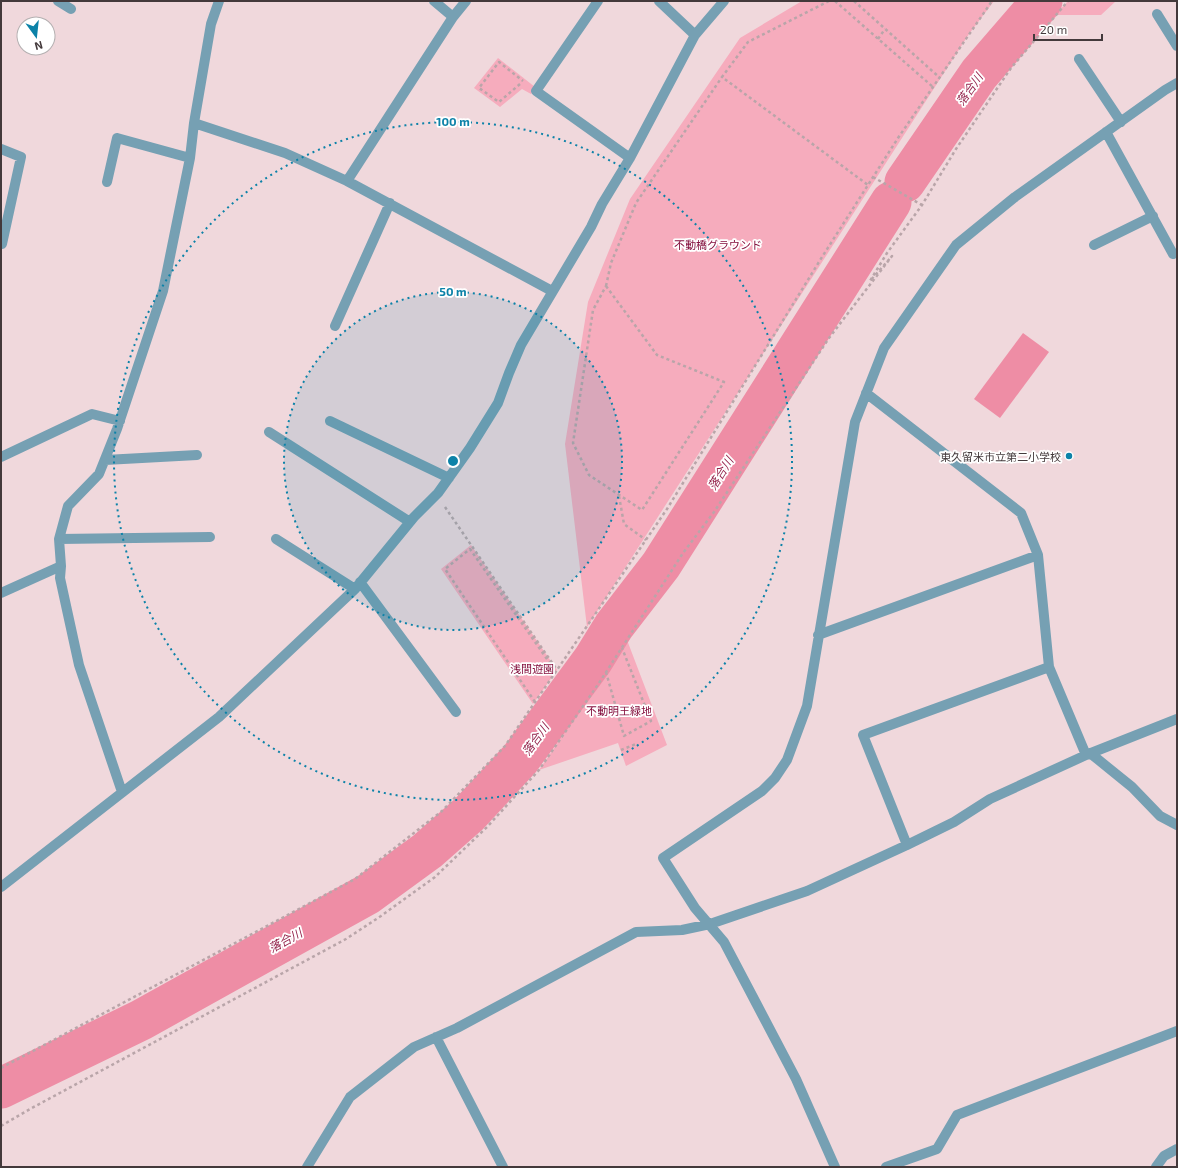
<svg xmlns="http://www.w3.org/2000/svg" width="1178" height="1168" font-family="'Exo 2','Noto Sans JP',sans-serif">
	<rect width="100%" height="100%" fill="#f0d8dc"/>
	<!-- green -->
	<path fill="#f6acbd" d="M802,1H994L969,34L587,627L565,444L588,302L630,199L740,38Z
		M1068,1H1116L1101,15H1055Z
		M498,58L535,87L531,94L522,89L500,107L474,88Z
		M471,545L557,670L533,704L441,569Z
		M627,640L667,745L626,766L618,743L539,770L599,683Z"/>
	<!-- water -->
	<path fill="#ee8da5" d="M1023,333L1049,352L1000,418L974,399Z"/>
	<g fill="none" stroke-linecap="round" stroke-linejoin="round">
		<!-- river -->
		<path stroke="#ee8da5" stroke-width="41" d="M905,182L979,74L1042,1
			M1,1088L141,1020L368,894L427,851L469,814L520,759L593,660L614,626L661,565L891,202"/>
		<!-- path -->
		<path stroke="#b9a5a9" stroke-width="2.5" stroke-dasharray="3 3" stroke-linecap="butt" d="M829,1L748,42L722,77L868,185
			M835,1L933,87
			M854,1L939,77
			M878,39L885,29
			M520,84L499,102L479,88L499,62L523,81
			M873,177L922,205
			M606,286L657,355L724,382L642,510L589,475L573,443L593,310Z
			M606,286L611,263L636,203L722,77
			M619,496L624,524L646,540
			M445,507L557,670
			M606,672L624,736L651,721L622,648
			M535,702L445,569L470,549L556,672
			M621,750L636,744
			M1,1068L355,879L442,811L505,746L667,509L822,257L898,138L992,1
			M1,1126L30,1109L346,939L381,916L435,877L487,827L539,770L599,683L683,553L714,512L829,338L892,256L870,281L887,253L922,205L956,149L1011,68L1068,1"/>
		<!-- minor -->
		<path stroke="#76a0b3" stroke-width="10" d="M58,1L71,9
			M434,1L453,17
			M598,1L536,91L630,158
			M659,1L695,35
			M1157,14L1177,46
			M1079,59L1121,122
			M194,123L285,153L347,181L552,291
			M1106,132L1173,254
			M1,149L21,157L2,244L1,243
			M347,181L453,17L466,1
			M107,182L117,138L190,158
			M1094,245L1153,216
			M335,326L390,203
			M866,393L1021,513L1038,555L1049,667L1086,755
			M330,421L449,478
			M269,432L410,522
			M1,457L92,414L120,421
			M105,460L197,455
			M59,539L210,537
			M276,539L355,589
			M360,582L456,712
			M1,593L61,566
			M818,635L1038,555
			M1090,753L1132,787L1160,816L1177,825
			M122,792L79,665L60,578L61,566L59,539L68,506L99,474L117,429L163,291L190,158L194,123L211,24L219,1
			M907,845L863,735L1049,667
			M1,887L219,717L355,589L414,517L438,493L470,448L498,403L509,373L521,345L591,227L602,204L630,158L695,35L724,1
			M436,1037L503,1167
			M307,1167L350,1097L414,1047L457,1028L636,932L682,930L710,924L807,891L907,845L954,822L990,799L1086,755L1177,719
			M835,1167L796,1079L724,942L695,908L663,858L762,791L775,778L787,760L807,706L855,422L884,348L956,245L1015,197L1165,90L1177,83
			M886,1167L937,1149L957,1115L1177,1031
			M1156,1167L1164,1156L1177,1149"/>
	</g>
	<!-- distance rings -->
	<circle cx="453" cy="461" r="169" fill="#0c82a8" fill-opacity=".12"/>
	<g fill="none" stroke="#0c82a8" stroke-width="2" stroke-dasharray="2 4">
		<circle cx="453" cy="461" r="169"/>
		<circle cx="453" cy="461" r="339"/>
	</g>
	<!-- markers -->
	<circle fill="#0c82a8" stroke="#fff" stroke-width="1.5" cx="1069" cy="456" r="4"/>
	<g text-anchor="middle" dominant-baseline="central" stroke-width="3.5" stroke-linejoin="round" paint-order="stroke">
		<!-- park labels -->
		<g font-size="11" fill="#85113f" stroke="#fff">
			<text x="718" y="244">不動橋グラウンド</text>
			<text x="532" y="668">浅間遊園</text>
			<text x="619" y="710">不動明王緑地</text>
		</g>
		<!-- poi labels -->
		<g font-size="11" fill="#43393b" stroke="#fff" text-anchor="end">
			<text x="1061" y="456">東久留米市立第二小学校</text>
		</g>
		<!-- water labels -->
		<g font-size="12" font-style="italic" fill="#94244c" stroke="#fff">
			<text transform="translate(969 89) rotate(-55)">落合川</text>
			<text transform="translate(720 473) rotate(-58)">落合川</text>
			<text transform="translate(535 739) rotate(-54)">落合川</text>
			<text transform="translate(285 940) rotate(-29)">落合川</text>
		</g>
	</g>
	<circle cx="453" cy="461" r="6" fill="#0c82a8" stroke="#fff" stroke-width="2"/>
	<g font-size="12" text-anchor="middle" font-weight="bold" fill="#0c82a8" stroke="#fff" stroke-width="3.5" stroke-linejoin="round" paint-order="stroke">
		<text x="453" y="126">100 m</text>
		<text x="453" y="296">50 m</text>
	</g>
	<!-- border -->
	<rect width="1178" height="1168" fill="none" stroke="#43393b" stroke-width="4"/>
	<!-- north arrow -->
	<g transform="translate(36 36) rotate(165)"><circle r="19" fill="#ffffff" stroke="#b4b0b1"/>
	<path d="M0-3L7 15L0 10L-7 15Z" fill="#0c82a8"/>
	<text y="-6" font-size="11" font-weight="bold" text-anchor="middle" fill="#43393b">N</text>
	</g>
	<!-- scale -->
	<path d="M1034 34v6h68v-6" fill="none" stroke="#43393b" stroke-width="2"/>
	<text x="1040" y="34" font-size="12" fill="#43393b" stroke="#ffffff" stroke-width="3" paint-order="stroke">20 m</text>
</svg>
